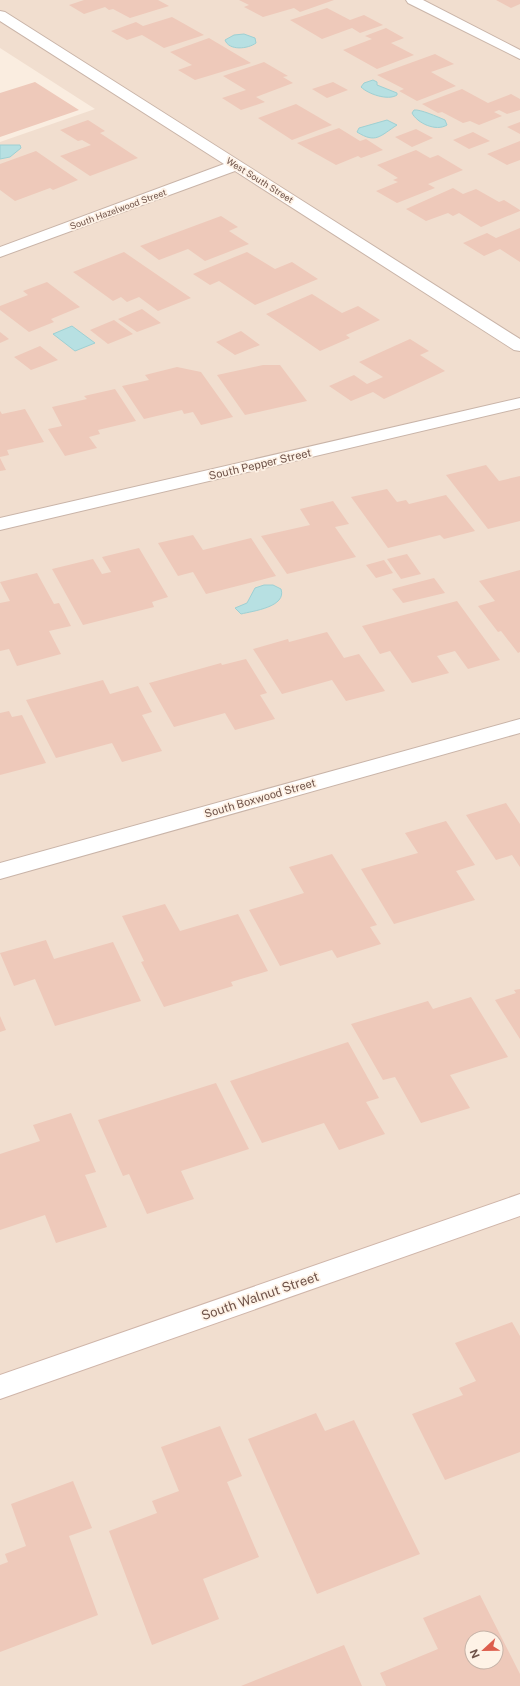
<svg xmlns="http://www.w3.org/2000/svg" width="520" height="1686" font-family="'Public Sans',sans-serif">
	<rect width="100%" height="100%" fill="#faede0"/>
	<!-- residential -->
	<path fill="#f1decf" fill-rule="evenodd" d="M0,0H520V1686H0V142L95,109L0,48ZM472,1638H496V1662H472Z"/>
	<!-- water -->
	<path fill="#b7e0e2" stroke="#9ed0d3" d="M244,34L255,38L256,43C248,49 229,51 225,40L234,35Z
		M373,80L377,82V85L397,93V95C388,101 368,94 361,87L364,83Z
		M414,110C420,109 438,117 445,120L447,125C436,132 417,123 412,113Z
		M387,120L397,125C380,136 376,144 357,132L359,128Z
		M0,145H20L21,148L10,157L0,159Z
		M72,326L95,343L75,351L53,334Z
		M264,585H273L281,589C287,607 253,611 241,614L235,608L247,603L255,588Z"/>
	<!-- building -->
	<path fill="#eec9ba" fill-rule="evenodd" d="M84,0H158L169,6L130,18L113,9L109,10L105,7L84,14L69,5Z
		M239,0H334L300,12L294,8L263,17L244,7L249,5Z
		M496,0H520V4L511,8Z
		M327,8L350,20L364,15L383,25L360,33L352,28L322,39L290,20Z
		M172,17L204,35L164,48L142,35L127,40L111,31L136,22L143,26Z
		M386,28L404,38L391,43L414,55L377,69L343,50L372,39L365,36Z
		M209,38L251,63L195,80L178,70L192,65L170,52Z
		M435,54L454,64L431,72L456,86L417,101L399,91L404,89L377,75Z
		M264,62L288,76L283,77L293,83L256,97L265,102L241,110L222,98L246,90L223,76Z
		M35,82L79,110L0,137V93Z
		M333,82L348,90L327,98L312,89Z
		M462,89L488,103L511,94L520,99V110L507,114L499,110L494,112L502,116L479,125L470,121L463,123L442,112L438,113L422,104Z
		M296,104L332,125L292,140L258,118Z
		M88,120L105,131L100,133L138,158L90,176L60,156L91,145L82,140L78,141L60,130Z
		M520,122V134L507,127Z
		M339,128L360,141L366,139L383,150L361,158L358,156L336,165L297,143Z
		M416,129L433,138L412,147L395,137Z
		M473,132L490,141L469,149L453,140Z
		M520,141V160L507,165L487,154Z
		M416,150L430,158L438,155L463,170L428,184L435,188L397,203L376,191L398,182L393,180L398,178L377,165Z
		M36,151L78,180L53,190L50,188L15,201L0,190V164Z
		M453,188L463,194L476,189L499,202L504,200L520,210V211L481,227L459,213L453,216L448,213L426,221L406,209Z
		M221,216L238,227L229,231L249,244L205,261L188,249L159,260L140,246Z
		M520,228V262L500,249L484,256L463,243L487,233L496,238Z
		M124,252L191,298L158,311L139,297L127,302L121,297L113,301L73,272Z
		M247,252L275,269L292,262L318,279L255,305L219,281L210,285L193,274Z
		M47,282L80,307L51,319L54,322L29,332L0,310V306L28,295L23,291Z
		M312,294L342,313L358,306L380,320L346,335L350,338L320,351L266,314Z
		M142,309L161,323L137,332L118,319Z
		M114,320L133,334L108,344L90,330Z
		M241,331L260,345L235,355L216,342Z
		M0,332L9,339L0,343Z
		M410,339L429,351L420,355L445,371L384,399L373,392L351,401L329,386L354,375L367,384L383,377L359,362Z
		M40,346L58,360L31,370L14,357Z
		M263,365H280L307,401L245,415L217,375Z
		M177,367L201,372L233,417L201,425L193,412L184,414L182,410L144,419L122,386L149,380L145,375Z
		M115,389L136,421L98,430L100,434L89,437L97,448L65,456L48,429L62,426L52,407L87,399L84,396Z
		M25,409L44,442L7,450L9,455L0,457V411L2,414Z
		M0,458L6,470L0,471Z
		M486,465L499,481L520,476V521L488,529L446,475Z
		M387,489L397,502L406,500L409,504L446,495L475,531L444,539L440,535L388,548L351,497Z
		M333,501L349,524L335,527L356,557L287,574L261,536L310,525L300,509Z
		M193,535L203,550L251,538L276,576L206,594L193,572L178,576L158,543Z
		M139,548L168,597L152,602L154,607L83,625L52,569L93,559L102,574L111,572L102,557Z
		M407,554L421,574L401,579L387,559Z
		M384,560L393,573L376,578L366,565Z
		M520,570V652L518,653L501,631L498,632L478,606L495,601L479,581Z
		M37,573L54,604L59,603L71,626L49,631L61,654L17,666L9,649L0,651V603L10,601L0,582Z
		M434,578L445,593L403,603L392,589Z
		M457,601L500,660L468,669L455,651L437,656L449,673L412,683L390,651L380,654L362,626Z
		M327,632L344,658L359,654L385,691L346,701L332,680L282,694L253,649L288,639L289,642Z
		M246,659L267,693L260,695L275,719L235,730L225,713L174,727L149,683L221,663L222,665Z
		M103,680L110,694L138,686L152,712L142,715L162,751L122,762L112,743L56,758L26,700Z
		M9,711L12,717L22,715L46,763L0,775V713Z
		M506,803L520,824V867L512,855L496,860L466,815Z
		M446,821L475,865L456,871L475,900L394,924L361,869L418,853L405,833Z
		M332,854L377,925L370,927L381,944L337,958L332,950L280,966L249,910L304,893L289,867Z
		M165,904L180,931L238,914L268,971L231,982L233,986L164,1007L141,962L144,961L122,916Z
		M46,940L54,959L113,942L141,1001L55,1026L35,979L14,986L0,953Z
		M520,989V1039L495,1000L516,993L514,990Z
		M471,997L508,1057L450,1075L470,1108L421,1123L395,1077L383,1080L351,1024L428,1001L433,1009Z
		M0,1016L6,1030L0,1032Z
		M348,1042L379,1098L366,1102L385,1134L339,1150L324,1123L262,1143L230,1081Z
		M216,1083L249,1149L181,1171L194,1199L147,1214L129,1174L123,1176L98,1120Z
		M71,1113L96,1172L85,1175L107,1227L56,1243L45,1215L0,1230V1154L40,1141L33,1125Z
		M512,1322L520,1336V1452L445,1480L412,1414L463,1395L459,1388L476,1381L455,1343Z
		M316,1413L325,1431L354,1420L420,1554L317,1594L248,1439Z
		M220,1426L242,1476L227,1482L259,1557L203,1579L219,1619L152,1645L109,1531L157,1513L152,1501L179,1491L161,1447Z
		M73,1481L92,1528L69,1536L98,1615L0,1652V1565L8,1562L5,1554L26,1546L11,1504Z
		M480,1595L520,1674V1686H386L380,1673L438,1649L423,1618ZM472,1638H496V1662H472Z
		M344,1645L362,1686H241Z"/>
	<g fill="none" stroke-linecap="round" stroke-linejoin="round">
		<!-- street casing -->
		<g stroke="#c9b4a8" stroke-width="2">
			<path id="street" d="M406,0H423L520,50V59L408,3Z
				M0,11L5,12L520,339V351L514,350L235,171L0,257V247L224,164L0,21Z
				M520,398V408L0,530V518Z
				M520,719V733L0,879V863Z"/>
		</g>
		<!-- secondary casing -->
		<g stroke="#cfb5a9" stroke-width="2">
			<path id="secondary" d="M520,1194V1216L0,1399V1375Z"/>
		</g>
		<!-- street -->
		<use href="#street" fill="#fff" fill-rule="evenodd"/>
		<!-- secondary -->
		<use href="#secondary" fill="#fff" fill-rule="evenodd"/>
	</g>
	<g text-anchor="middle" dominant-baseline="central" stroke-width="3.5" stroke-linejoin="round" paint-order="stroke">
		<!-- far-street labels -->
		<g font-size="9" fill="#6f5349" stroke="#fef2e6">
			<text transform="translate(260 180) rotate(32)">West South Street</text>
			<text transform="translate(118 209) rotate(-20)">South Hazelwood Street</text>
		</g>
		<!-- street labels -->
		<g font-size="11" fill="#6f5349" stroke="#fef2e6">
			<text transform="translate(260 464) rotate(-13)">South Pepper Street</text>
			<text transform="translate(260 798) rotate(-16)">South Boxwood Street</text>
		</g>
		<!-- near-street labels -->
		<g font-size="13" fill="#6f5349" stroke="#fef2e6">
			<text transform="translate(260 1296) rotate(-19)">South Walnut Street</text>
		</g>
	</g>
	<!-- north arrow -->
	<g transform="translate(484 1650) rotate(248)"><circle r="19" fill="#fef2e6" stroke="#c5b2a7"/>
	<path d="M0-3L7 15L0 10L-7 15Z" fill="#dd5d4c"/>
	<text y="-6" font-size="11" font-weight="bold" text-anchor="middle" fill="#6f5349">N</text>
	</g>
</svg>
